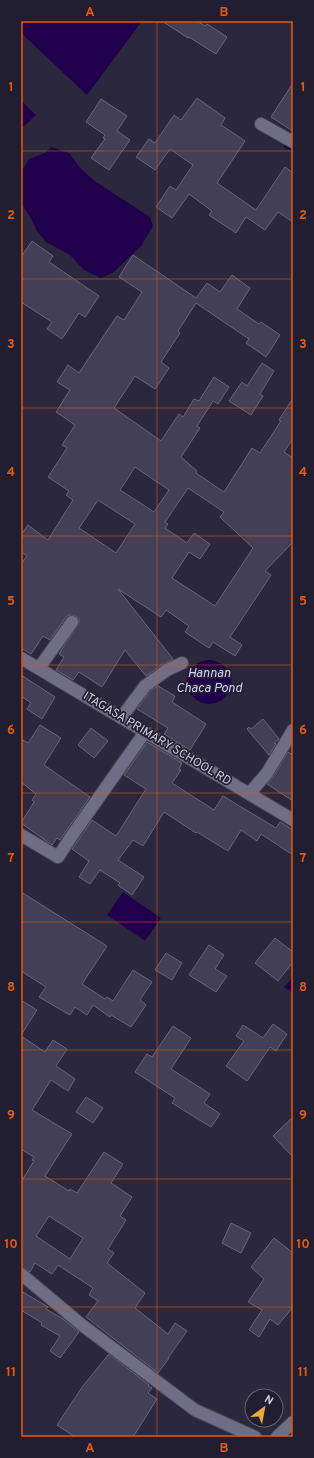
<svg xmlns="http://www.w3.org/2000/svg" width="314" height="1458" font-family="Overpass,sans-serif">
	<rect width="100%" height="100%" fill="#2b283d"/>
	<!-- water -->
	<path fill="#20004d" d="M21,21H142L87,95L21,33Z
		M21,100L36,115L21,129Z
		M51,147L69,153L81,169L96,182L150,217L153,226L141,246L114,272L101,278L84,270L70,255L46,242L37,231L29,215L21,204V172L29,159L45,153Z
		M187 682a22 22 0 1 1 44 0a22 22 0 1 1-44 0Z
		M123,892L161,918L145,941L107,915Z
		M293,977V993L284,987Z"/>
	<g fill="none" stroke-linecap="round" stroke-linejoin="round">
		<!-- stream -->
		<path stroke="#20004d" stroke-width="4.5" d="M286,146L293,149"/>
	</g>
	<!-- building -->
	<path fill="#433f56" stroke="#68657d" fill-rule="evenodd" d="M162,21H197L205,26L207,24L227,37L216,54L189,37L188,38Z
		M293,83V131L271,117Z
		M197,98L225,118L221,125L245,141L217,183L256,210L285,167L293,173V222L278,212L265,230L246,217L236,233L209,215L212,211L189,194L172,218L156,207L170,186L176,190L193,165L170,149L155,170L136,157L149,139L155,143L174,115L181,120Z
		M101,99L127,116L117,131L130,140L109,170L91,158L105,139L103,138L105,135L86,122Z
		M32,241L53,256L49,262L99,296L85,317L79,313L62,339L47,329L52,322L21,302V257Z
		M133,255L196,298L207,283L220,292L232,275L250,288L237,309L259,324L261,322L280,335L266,357L246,343L249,339L196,303L178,331L180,333L161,362L169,368L155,389L135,376L114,408L161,441L179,414L183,417L194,399L199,401L214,377L229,387L218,404L213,401L197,426L200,428L181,457L197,471L196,473L224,492L252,448L260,453L281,421L279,420L293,398V438L284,452L293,458V542L265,571L271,575L230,637L242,645L235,656L213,642L209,648L185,632L189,626L166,610L161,617L118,589L173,659L163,664L146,676L125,650L102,687L79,672L73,680L56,670L64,657L59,654L62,649L79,623V619L76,616L69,615L66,617L50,640L43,636L31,654L21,648V564L27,556L21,552V535L28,525L48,540L73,500L66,495L69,491L48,477L67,448L62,445L75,425L56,412L70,390L57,382L68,365L79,373L117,316L124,320L142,292L119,277ZM135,467L169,490L154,512L120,490ZM188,488L224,512L220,517L253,548L215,606L172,578L189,552L200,559L210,544L194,533L187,543L165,528L168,524L165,522ZM98,500L135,524L116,553L79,528Z
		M262,363L274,371L260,394L263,396L251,415L229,401L242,382L247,386Z
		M21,675L55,697L42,719L27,709L31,703L21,696Z
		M158,686L175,696L172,702L206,724L190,750L164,734L168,728L137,709L150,691Z
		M263,719L279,739L274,743L276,744L269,755L247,729L249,727L251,729Z
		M40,725L61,738L44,765L90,797L60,840L57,838L52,845L21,823L34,802L32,800L36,794L21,782V739L28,743Z
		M91,728L108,741L94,758L78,745Z
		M147,742L182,763L179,769L181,770L172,783L214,810L223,796L276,828L280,822L293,830V855L261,834L257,841L241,830L228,851L197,832L196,833L164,812L143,846L133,840L118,860L144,877L132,895L118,885L120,883L100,870L90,884L79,877L89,861L72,849L92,820L116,836L146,789L124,775Z
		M288,752L293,755V801L267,784L273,777Z
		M21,892L107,946L82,984L105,999L107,997L113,1001L133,970L152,982L140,1000L146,1005L131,1027L111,1015L110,1017L93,1005L87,1015L75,1007L70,1015L39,997L46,987L21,971Z
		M275,938L293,952V962L278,981L255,963Z
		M209,945L224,955L215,969L227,976L216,992L189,975Z
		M166,953L182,963L172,980L155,970Z
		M21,1000L37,1010L21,1035Z
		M273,1024L287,1034L276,1051L270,1047L247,1081L226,1066L244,1041L236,1036L243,1025L263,1038Z
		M173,1026L191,1038L171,1069L210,1094L204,1103L220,1114L211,1127L172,1103L175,1098L135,1072L147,1054L152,1057Z
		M21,1036L45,1052L53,1040L67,1049L56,1066L75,1079L68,1091L51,1080L32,1110L72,1134L45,1176L69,1191L70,1189L77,1193L104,1152L123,1164L111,1183L132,1197L120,1216L126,1220L108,1249L114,1253L107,1263L145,1293L135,1308L168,1334L175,1323L187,1331L168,1358H169L158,1373L86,1317L98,1301L89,1295L93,1288L58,1265L52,1274L35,1263L30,1272L21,1267V1182L34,1161L32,1160L34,1157L21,1149ZM49,1216L83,1238L70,1259L36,1236Z
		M86,1097L103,1108L93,1123L76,1112Z
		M293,1117V1157L273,1136Z
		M231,1223L251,1233L241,1253L222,1243Z
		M274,1238L293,1253V1307L278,1325L270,1319L259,1337L249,1330L262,1310L248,1302L264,1279L251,1267Z
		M21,1291L48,1307L46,1309L63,1319L79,1332L60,1358L50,1351L60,1336L41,1325L42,1323L21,1310Z
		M109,1354L149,1385L148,1386L152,1388L148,1393L157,1399L133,1437H75L57,1425L83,1386Z"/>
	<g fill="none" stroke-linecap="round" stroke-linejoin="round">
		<!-- minor casing -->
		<g stroke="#494657" stroke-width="14">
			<path id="minor" d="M261,124L293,142
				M21,658L293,820
				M39,668L72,622
				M121,718L145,686L167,670L182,663
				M249,794L267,773L293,730
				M21,835L58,857L71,837L145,732
				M21,1274L82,1325L195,1410L255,1437
				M277,1437L293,1422"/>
		</g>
		<!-- minor -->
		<use href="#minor" stroke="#706d86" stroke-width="12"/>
	</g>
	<!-- grid -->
	<path fill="none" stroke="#e8590c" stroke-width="1" stroke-opacity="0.55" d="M157,21V1437M21,151H293M21,279H293M21,408H293M21,536H293M21,665H293M21,793H293M21,922H293M21,1050H293M21,1179H293M21,1307H293"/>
	<g text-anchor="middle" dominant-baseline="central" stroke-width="3.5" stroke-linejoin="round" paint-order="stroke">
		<!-- street labels -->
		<g font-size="12" fill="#d1d0de" stroke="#221e32">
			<text transform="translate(157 739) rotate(31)">ITAGASA PRIMARY SCHOOL RD</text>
		</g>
		<!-- water labels -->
		<g font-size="13" font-style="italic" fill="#d8d1fe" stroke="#221e32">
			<text x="209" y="674">Hannan<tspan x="209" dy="15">Chaca Pond</tspan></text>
		</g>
	</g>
	<!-- border -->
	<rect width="314" height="1458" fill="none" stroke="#221e32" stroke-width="44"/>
	<!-- north arrow -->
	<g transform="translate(264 1408) rotate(32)"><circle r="19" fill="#221e32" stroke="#686577"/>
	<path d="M0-3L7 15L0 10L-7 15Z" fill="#e5ad36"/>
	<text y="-6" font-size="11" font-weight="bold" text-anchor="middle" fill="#d1d0de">N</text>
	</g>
	<rect x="22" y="22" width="270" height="1414" fill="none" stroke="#e8590c" stroke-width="1.5"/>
	<g font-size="13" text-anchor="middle" font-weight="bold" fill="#e8590c">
		<text x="90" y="16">A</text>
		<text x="224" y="16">B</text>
		<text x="11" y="91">1</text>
		<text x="303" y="91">1</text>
		<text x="11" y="219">2</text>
		<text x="303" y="219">2</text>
		<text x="11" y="348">3</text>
		<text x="303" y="348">3</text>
		<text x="11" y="476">4</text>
		<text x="303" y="476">4</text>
		<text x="11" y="605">5</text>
		<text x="303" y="605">5</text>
		<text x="11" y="734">6</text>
		<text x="303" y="734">6</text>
		<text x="11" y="862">7</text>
		<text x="303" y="862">7</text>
		<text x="11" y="991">8</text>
		<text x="303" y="991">8</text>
		<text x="11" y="1119">9</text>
		<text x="303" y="1119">9</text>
		<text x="11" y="1248">10</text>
		<text x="303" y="1248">10</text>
		<text x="11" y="1376">11</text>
		<text x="303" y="1376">11</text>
		<text x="90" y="1452">A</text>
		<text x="224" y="1452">B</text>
	</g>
</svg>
